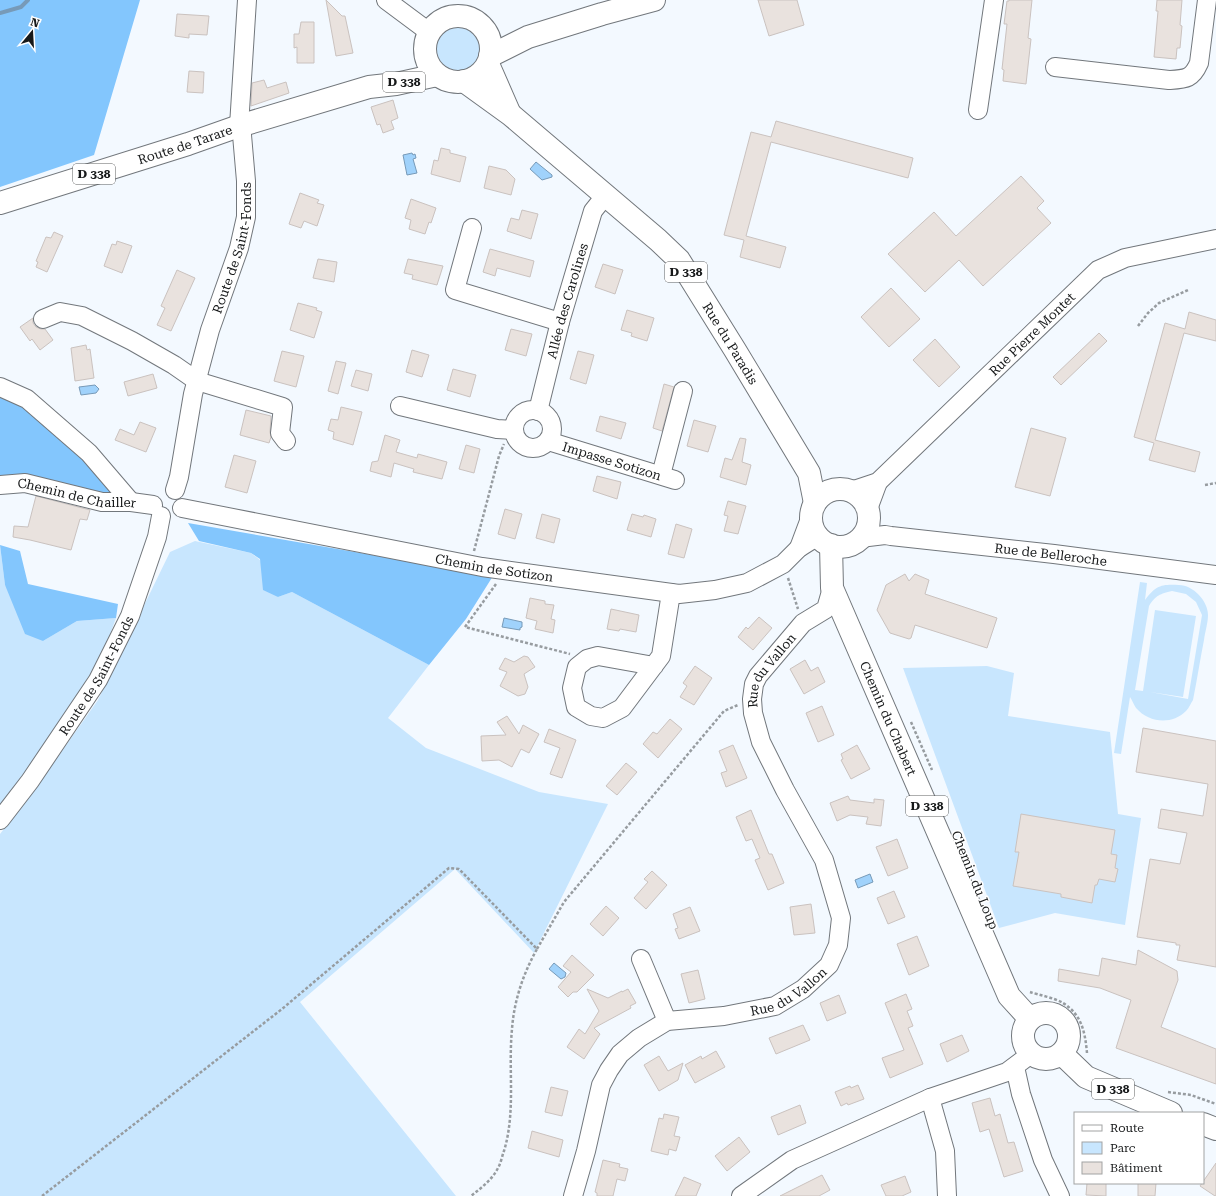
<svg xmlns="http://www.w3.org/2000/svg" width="1216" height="1196" font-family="'Roboto Serif',serif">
	<rect width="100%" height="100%" fill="#f3f9ff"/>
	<!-- green -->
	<path fill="#c8e6fe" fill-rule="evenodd" d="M435 49a23 23 0 1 1 46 0a23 23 0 1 1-46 0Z
		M195,541L251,553L260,560L278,597L292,592L429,665L388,718L426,748L539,792L608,804L534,953L455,869L300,1002L456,1196H0V834L33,792L98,700L170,552Z
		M0,545L5,585L43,641L77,621L116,618L103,654L43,749L0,805Z
		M1140,582L1147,583L1145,600C1156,586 1160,584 1179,585C1193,585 1208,601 1208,615C1208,623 1205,632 1204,640C1200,660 1197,680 1193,700C1191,703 1189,708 1186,711C1172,725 1149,723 1136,708C1134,705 1132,700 1130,697L1121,754L1114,753ZM1172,591L1186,594L1196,602L1202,615L1188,699L1150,692L1183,697L1196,616L1155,610L1143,691L1135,690L1149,606C1156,595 1160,594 1172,591Z
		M987,666L1014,673L1008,716L1110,732L1118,814L1141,818L1125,925L1055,913L999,928L903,668Z"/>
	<!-- forest -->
	<path fill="#83c6fd" d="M0,0H140L94,155L0,187Z
		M0,397L23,406L47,424L106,482L111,493L107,496L0,479Z
		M188,523L493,576L466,619L429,665L292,592L278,597L263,590L260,559L251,553L199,541Z
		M0,545L20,551L28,584L118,604L116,618L77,621L43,641L25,634L5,585Z"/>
	<!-- water -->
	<path fill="#a0d2fb" stroke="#779ab8" d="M412,153L413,155L415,154L416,158L413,159L417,173L407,175L403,155Z
		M536,162L552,175V177L542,180L530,169Z
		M95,385L99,389L96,393L81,395L79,387Z
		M504,618L522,622V627L520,628V630L502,627Z
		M870,874L873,882L858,888L855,880Z
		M554,963L566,973L565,977L561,979L549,969Z"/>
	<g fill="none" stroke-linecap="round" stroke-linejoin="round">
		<!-- stream -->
		<path stroke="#779ab8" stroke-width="4" d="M0,13L21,7L28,0"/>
	</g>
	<!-- building -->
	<path fill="#e9e2de" stroke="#cac2bf" d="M326,0L342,16H345L353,53L336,56Z
		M758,0H797L804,25L769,36Z
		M1009,0H1032L1028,38L1031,39L1026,84L1003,81L1004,70L1002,69L1007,24H1004L1007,1H1009Z
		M1157,0H1182L1180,25L1182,26L1180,48H1177L1176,59L1154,57L1158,11H1156Z
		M177,14L209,16L207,35L189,34V38L175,36Z
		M301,22H314V63H297V47L294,48V34H299Z
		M189,71L204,72L203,93L187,92Z
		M264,80L267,88L286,82L289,93L251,106L252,83Z
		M393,100L398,118L391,121L394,129L383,133L380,124L377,125L371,107Z
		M776,121L913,158L908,178L771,142L746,236L786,247L780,268L740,257L744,240L724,235L751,132L771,137Z
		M441,148L450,150V153L466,157L460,182L431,174L434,160L438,161Z
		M489,166L506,170L515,179L511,195L484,188Z
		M1021,176L1044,201L1037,208L1051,223L983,286L959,260L925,292L888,254L934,212L956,236Z
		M300,193L319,200L317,203L324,205L317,226L304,221L301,228L289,224Z
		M411,199L436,208L431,223L429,222L425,234L409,229L411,220L405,218Z
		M522,210L538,214L531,239L507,231L511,218L519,220Z
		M54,232L63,236L47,272L36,267L38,262L36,261L46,237L51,238Z
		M117,241L132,246L122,273L104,266L112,244L116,245Z
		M490,249L534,261L530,277L497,268L495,276L483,272Z
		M318,259L337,262L334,282L313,278Z
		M408,259L443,266L437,285L412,279L413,275L404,273Z
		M603,264L623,270L615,294L595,287Z
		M177,270L195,278L171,331L157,325L165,308L161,306Z
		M891,288L920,319L889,347L861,317Z
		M298,303L317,308L316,310L322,312L314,338L290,330Z
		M627,310L654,318L647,341L631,336L632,333L621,330Z
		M1189,312L1216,320V341L1184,333L1155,440L1200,452L1195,472L1149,460L1154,443L1134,437L1165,323L1185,329Z
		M33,318V323L36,327L41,329H45L53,340L40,350L32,339L30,341L20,327Z
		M511,329L532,334L526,356L505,350Z
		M1099,333L1107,341L1061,385L1053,377Z
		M935,339L960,367L939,387L913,360Z
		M86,345L87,350L90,349L94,378L75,381L71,348Z
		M412,350L429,355L422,377L406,372Z
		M282,351L304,356L296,387L274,381Z
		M578,351L594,355L586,384L570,379Z
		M336,361L346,363L338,394L328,391Z
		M453,369L476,375L470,397L447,390Z
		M356,370L372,374L368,391L351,386Z
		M153,374L157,388L128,396L124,382Z
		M664,384L674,387L662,431L653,428Z
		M341,407L362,412L353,445L333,439L334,432L328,430L331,419L338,420Z
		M246,410L271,416L270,432L271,437L269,443L240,435Z
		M600,416L626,423L621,439L596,431Z
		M694,420L716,426L708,452L687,446Z
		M140,422L156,428L146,452L115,440L120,429L134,435Z
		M1031,428L1066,438L1050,496L1015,487Z
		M385,435L400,440L396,452L417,458L418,454L447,462L442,479L413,472L414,469L394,463L391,477L370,471L372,462L378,461Z
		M740,438L746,439L742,462L751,465L746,485L720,477L725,458L732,460Z
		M466,445L480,449L474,473L459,469Z
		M234,455L256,461L247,493L225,487Z
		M597,476L621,482L617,499L593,491Z
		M36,496L90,510L87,520L80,519L71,550L30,540L13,537L14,526L28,527Z
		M728,501L746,506L738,534L724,531L728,516L724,515Z
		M505,509L522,514L515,539L498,534Z
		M542,514L560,519L554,543L536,538Z
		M632,514L643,517L644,515L656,519L651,537L627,530Z
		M676,524L692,529L684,558L668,554Z
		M905,574L909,581L915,574L929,580L925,594L997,618L987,648L915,625L911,638L909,639L890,633L877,610L886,585Z
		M530,598L545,601V604L554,605L551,619L555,620L553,633L535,629L537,621L526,618Z
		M611,609L639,615L636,632L620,629L619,631L607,629Z
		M759,617L772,628L753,650L738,637L746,627L748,629Z
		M524,656L528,657L535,667L524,674L528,687L525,694L518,696L500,686L507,672L499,669L505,658L514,662Z
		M805,660L811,671L818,667L825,682L804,694L790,669Z
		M695,666L712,678L694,705L680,697L687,686L683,683Z
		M822,706L834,735L818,742L806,713Z
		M507,716L519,734L523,725L539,734L529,753L521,749L512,767L499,760L482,761L481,736L506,735L497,722Z
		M670,719L682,729L658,758L643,744L653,732L657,734Z
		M1143,728L1216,741V967L1177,960L1180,945H1176V943L1137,937L1150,859L1180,864L1187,833L1158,828L1161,809L1203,816L1208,784L1136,772Z
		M549,729L576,740L562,778L550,774L560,748L544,742Z
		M733,745L747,778L726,787L721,773L727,771L719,751Z
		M857,745L870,769L851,779L841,760L843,759L841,754Z
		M626,763L637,772L617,795L606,786Z
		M848,796L850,800L874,803V799L884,800L881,826L866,824L868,817L850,815L837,821L830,803Z
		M751,810L769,854H772L784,883L768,890L755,860L760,858L752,839L746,841L736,817Z
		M1021,814L1115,830L1111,854L1117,855L1115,868L1118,869L1115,882L1099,879L1097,885H1095L1092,903L1061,897V894L1013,886L1019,852H1015Z
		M897,839L908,868L888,876L876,847Z
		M652,871L667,885L646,909L634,898L648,882L644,879Z
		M894,891L905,917L888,924L877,898Z
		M811,904L815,933L794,935L790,907Z
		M606,906L619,918L603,936L590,924Z
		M690,907L700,931L679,939L675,929L678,928L673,914Z
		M917,936L929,966L909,975L897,944Z
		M1138,950L1177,971L1178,980L1161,1027L1216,1049V1084L1116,1048L1131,1000L1100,988L1058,981L1059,969L1099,976L1102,958L1136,965Z
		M572,955L594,975L577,992H573L568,997L558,987L571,972L563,966Z
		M698,970L705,999L689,1003L681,974Z
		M587,989L608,998L622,991V992L628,989L636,1003L630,1006L631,1008L594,1028L600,1034L584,1059L567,1047L579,1029L585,1034L599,1011Z
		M906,994L912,1009L907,1011L913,1026L908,1028L923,1064L890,1078L882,1058L904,1050L885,1003Z
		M839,995L846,1013L827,1021L820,1003Z
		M803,1025L810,1040L776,1054L769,1038Z
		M962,1035L969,1051L947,1062L940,1044Z
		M716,1051L725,1067L695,1083L685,1065L701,1056L702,1059Z
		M659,1056L668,1071L683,1063L678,1080L659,1091L644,1065Z
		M858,1085L864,1099L848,1105L847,1103L841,1106L835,1092L850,1086L851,1088Z
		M551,1087L568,1091L562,1116L545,1112Z
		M990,1098L995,1116L1000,1114L1008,1143L1014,1142L1023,1171L1004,1177L989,1129L980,1132L972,1103Z
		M800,1105L806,1123L778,1135L771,1117Z
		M664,1114L679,1117L674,1136L680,1137L676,1151L669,1149L668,1155L651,1151L659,1118L663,1119Z
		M532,1131L563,1140L559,1157L528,1148Z
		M739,1137L750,1152L727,1171L715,1156Z
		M603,1160L620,1164L619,1167L628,1169L625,1181L617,1179L613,1196H597V1193L595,1192Z
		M1216,1163V1196H1215L1200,1186Z
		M822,1175L830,1190L819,1196H780Z
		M905,1176L911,1192L902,1196H886L881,1185Z
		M684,1177L701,1184L696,1196H675Z
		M1087,1183H1106V1196L1086,1195Z
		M1138,1183H1156L1155,1196H1138Z"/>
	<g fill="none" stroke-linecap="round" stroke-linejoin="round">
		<!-- minor casing -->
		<g stroke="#72777c" stroke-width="20">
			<g id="minor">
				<path d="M386,0L429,32"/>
				<path d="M1055,67L1169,80C1186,79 1192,79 1199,63L1207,0"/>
				<path d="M978,110L994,0"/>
				<path d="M472,228L455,290L560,322"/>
				<path d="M43,319L60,312L82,316L132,341L174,365L197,381L283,407L280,433L286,441"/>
				<path d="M0,387L27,399L89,453L131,502"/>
				<path d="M400,406L497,429L514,430"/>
				<circle cx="533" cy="429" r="19"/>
				<path id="s1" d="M538,411L560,322L593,211L605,196"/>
				<path id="s2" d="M548,441L675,480"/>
				<path d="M661,475L683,391"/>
				<path id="s3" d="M0,485L25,483L102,502H131L153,505"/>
				<path id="s4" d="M175,490L179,477L193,394L210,330L239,248L246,217V181L242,135L239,126L247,0"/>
				<path id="s5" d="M851,491L878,482L1098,270L1125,258L1216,239"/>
				<path id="s6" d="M182,508L482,567L679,594L715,590L747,583L783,564L799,548L818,536"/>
				<path d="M868,509L878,482"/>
				<path id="s7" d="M860,538L885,535L891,536L1054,554L1216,575"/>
				<path d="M799,548L811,516"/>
				<path d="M654,666L598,656L587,659L577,667L572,688L576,707L591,716L603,718L622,708L661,656L671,593"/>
				<path id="s8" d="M0,820L30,781L98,680L130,616L157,537L161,516"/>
				<path d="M641,959L667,1021"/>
				<path d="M1015,1067L1021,1094L1043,1160L1060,1196"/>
				<path d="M930,1098L945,1151L947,1196"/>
				<path id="s9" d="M573,1196L586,1151L601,1085L609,1070L620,1054L639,1038L667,1021L724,1016L775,1006L803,989L829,965L838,945L841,918L824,860L785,790L761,742L753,713L752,699L754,684L758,676L803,623L826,609L832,588"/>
				<path d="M741,1196L792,1160L930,1098L1007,1072L1031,1054"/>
			</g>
		</g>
		<!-- major casing -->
		<g stroke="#72777c" stroke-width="24">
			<g id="major">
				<circle cx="458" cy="49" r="33"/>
				<path d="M490,56L528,37L602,14L654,0"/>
				<path d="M488,64L509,112"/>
				<path id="s10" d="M464,81L511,115L658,240L679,260L735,350L809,473L815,503"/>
				<path id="s11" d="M0,203L188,144L239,126L369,87L396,84L437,75"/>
				<circle cx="840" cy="518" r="29"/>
				<path id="s12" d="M831,545L832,588L1009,996L1030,1019"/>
				<circle cx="1046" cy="1036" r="23"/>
				<path d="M1062,1054L1086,1077L1171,1113"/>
				<path d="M1203,1124L1216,1129"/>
			</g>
		</g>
		<!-- path -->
		<path stroke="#979ca0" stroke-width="2.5" stroke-dasharray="3 2" stroke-linecap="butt" d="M1138,326L1148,313L1159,303L1188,290
			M1205,485L1216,483
			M474,551L499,456L504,444
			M788,578L798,609
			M496,584L465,627L570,654
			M911,722L932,770
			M537,949L564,902L724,711L738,705
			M1030,992C1039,995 1055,998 1063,1003C1082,1015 1085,1032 1087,1053
			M1168,1092L1191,1095L1216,1104
			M42,1196L282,1009L449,868L459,869L537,949C523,974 514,1001 512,1029C508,1070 516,1111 504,1151C502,1156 501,1163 498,1168C492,1180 481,1188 471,1196"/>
		<!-- minor -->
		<use href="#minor" stroke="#fff" stroke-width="18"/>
		<!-- major -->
		<use href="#major" stroke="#fff" stroke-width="22"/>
	</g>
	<g text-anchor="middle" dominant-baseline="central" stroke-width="3" stroke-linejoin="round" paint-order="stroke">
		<!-- shield labels -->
		<g fill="#fff" stroke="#5d5e5f" stroke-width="1">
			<rect x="383" y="72" width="42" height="20" rx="3"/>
			<rect x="73" y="164" width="42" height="20" rx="3"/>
			<rect x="665" y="262" width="42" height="20" rx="3"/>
			<rect x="906" y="796" width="42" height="20" rx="3"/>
			<rect x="1092" y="1079" width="42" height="20" rx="3"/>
		</g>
		<g font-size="12" font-weight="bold" fill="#17191a">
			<text x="404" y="82">D 338</text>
			<text x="94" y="174">D 338</text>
			<text x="686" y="272">D 338</text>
			<text x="927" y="806">D 338</text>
			<text x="1113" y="1089">D 338</text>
		</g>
		<!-- street labels -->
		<g font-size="13" fill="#17191a" stroke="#fff">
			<text stroke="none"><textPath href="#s11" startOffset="194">Route de Tarare</textPath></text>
			<text stroke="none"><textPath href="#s4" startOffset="250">Route de Saint-Fonds</textPath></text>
			<text stroke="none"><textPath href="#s1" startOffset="114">Allée des Carolines</textPath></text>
			<text stroke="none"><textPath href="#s5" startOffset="242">Rue Pierre Montet</textPath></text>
			<text stroke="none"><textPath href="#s10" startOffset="378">Rue du Paradis</textPath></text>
			<text stroke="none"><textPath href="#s2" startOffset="67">Impasse Sotizon</textPath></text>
			<text stroke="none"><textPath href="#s3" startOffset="78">Chemin de Chailler</textPath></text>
			<text stroke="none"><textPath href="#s7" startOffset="192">Rue de Belleroche</textPath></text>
			<text stroke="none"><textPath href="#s6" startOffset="318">Chemin de Sotizon</textPath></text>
			<text stroke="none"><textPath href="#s9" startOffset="708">Rue du Vallon</textPath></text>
			<text stroke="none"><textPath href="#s8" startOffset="174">Route de Saint-Fonds</textPath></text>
			<text stroke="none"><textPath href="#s12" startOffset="185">Chemin du Chabert</textPath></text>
			<text transform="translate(975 880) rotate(68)">Chemin du Loup</text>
			<text stroke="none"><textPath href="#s9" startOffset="336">Rue du Vallon</textPath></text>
		</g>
	</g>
	<!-- legend -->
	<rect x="1074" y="1112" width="130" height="72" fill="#ffffff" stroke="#a2a3a3"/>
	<rect x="1082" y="1125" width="20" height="6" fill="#ffffff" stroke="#a2a3a3"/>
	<text x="1110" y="1132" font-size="12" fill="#17191a">Route</text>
	<rect x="1082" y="1142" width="20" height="12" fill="#c8e6fe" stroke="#a2a3a3"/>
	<text x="1110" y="1152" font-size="12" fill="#17191a">Parc</text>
	<rect x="1082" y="1162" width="20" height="12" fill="#e9e2de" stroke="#a2a3a3"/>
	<text x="1110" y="1172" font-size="12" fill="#17191a">Bâtiment</text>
	<!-- north arrow -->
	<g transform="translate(32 32) rotate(18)" stroke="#ffffff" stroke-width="3" paint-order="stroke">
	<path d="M0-3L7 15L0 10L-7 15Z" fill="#17191a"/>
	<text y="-6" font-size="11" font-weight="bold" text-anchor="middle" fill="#17191a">N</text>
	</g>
</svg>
